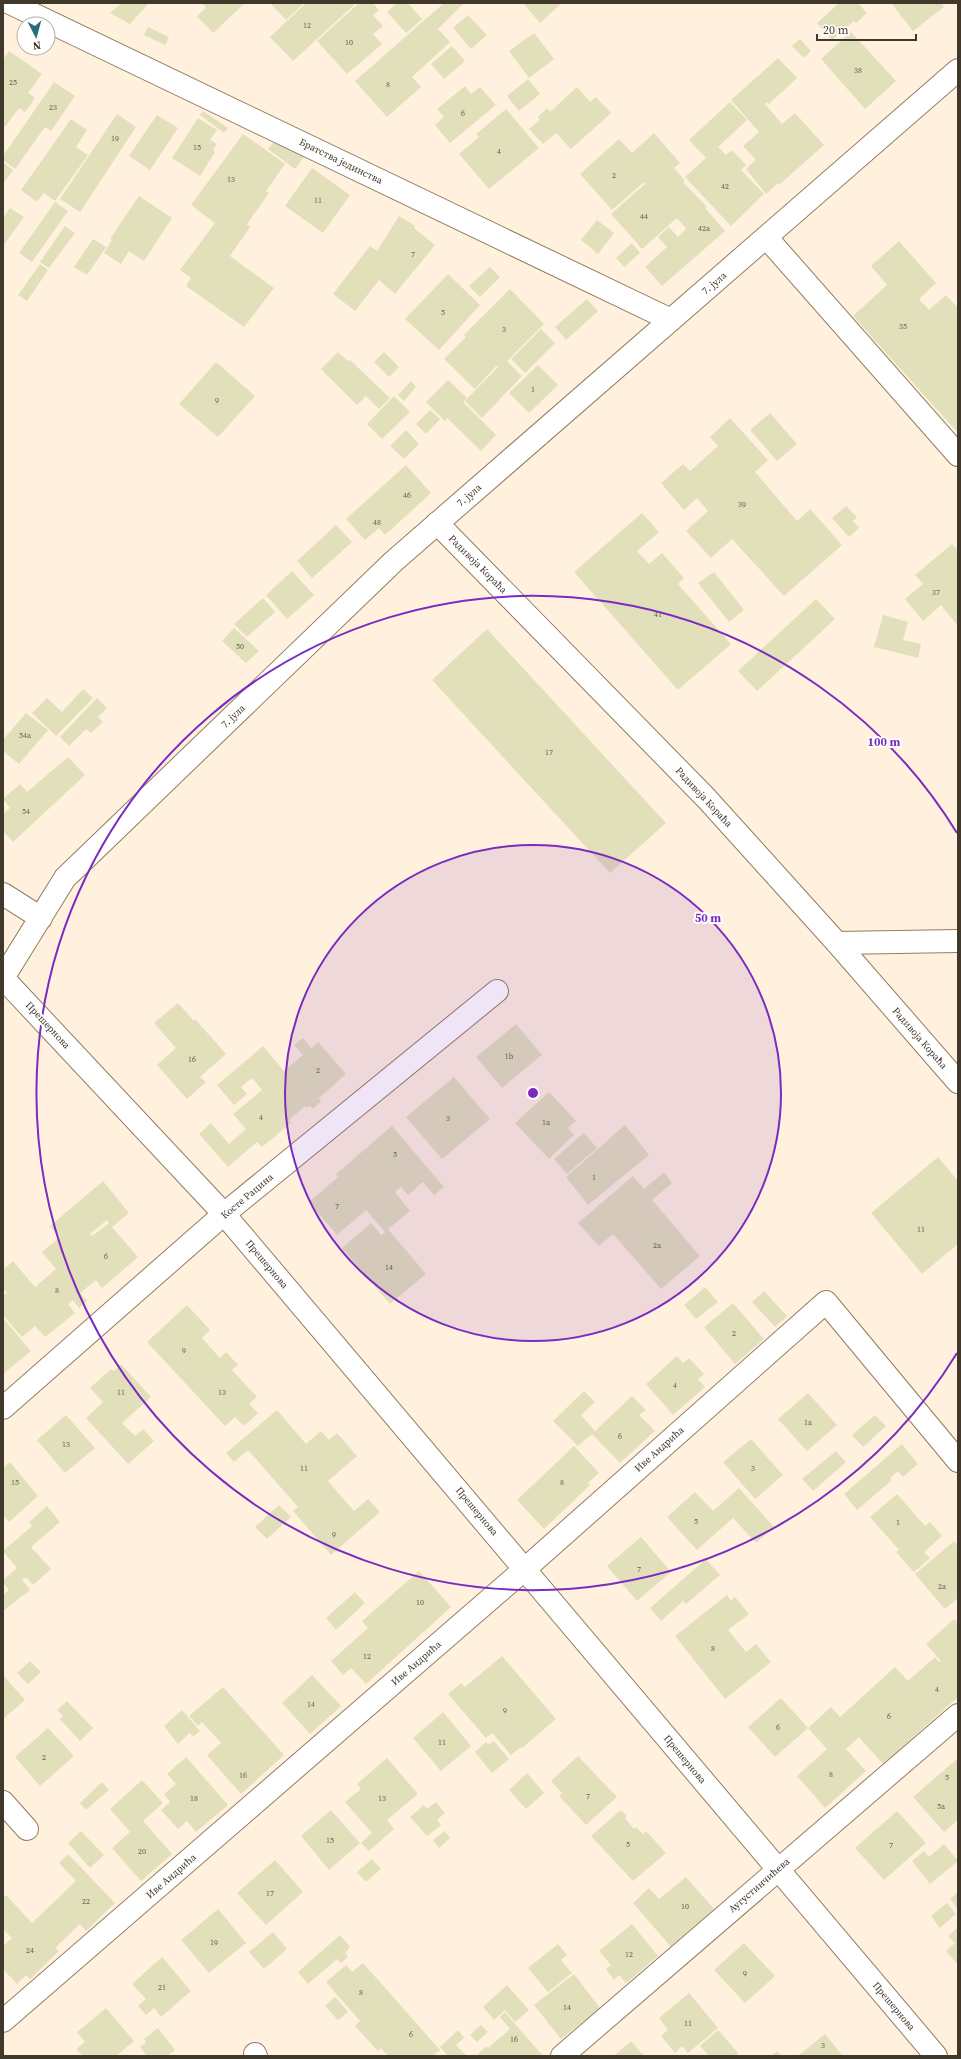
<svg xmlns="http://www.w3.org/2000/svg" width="961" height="2059" font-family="'Source Serif 4',serif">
	<rect width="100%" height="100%" fill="#fff1de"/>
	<!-- building -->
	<path fill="#e2e0bb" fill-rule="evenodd" d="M122,3H149L130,24L110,13Z
		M202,3H245L213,33L197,16L206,8Z
		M270,3H304L286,20Z
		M306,3H352L354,5L293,61L270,37Z
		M359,3H373L379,10L373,15L383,26L373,34L382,44L347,74L317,41Z
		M397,3H408L422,19L406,33L387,12Z
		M444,3H464L438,29L450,42L412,77L421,87L387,117L355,81Z
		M523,3H562L540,23Z
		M839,3H858L867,13L856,23L854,21L832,40L817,23Z
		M891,3H941L944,7L913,31Z
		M468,15L487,35L471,49L453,28Z
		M148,27L169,37L165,45L144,35Z
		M851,32L896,81L865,109L821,59Z
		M534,33L554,59L529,78L509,51Z
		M800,39L811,51L804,58L792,46Z
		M452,46L465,61L444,79L431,64Z
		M9,51L42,74L28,93L35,98L25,112L19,108L5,127L3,125V60Z
		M778,58L797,78L769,104L767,102L765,104L782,124L795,113L824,145L779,185L778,183L766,194L746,169L756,160L743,146L759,132L731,100Z
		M528,79L540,94L519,111L507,96Z
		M54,82L75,96L51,131L45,127L15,169L3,160V156Z
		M465,86L471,94L480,87L496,105L450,143L435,125L444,117L437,109Z
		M577,87L590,102L596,97L611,113L571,149L556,133L543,144L529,129L540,120L538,117L547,108L550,112Z
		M730,102L747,120L718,147L726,155L732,150L746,165L741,170L764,194L731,226L685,177L706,158L689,140Z
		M506,109L539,148L489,189L459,154L479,137L476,134Z
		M203,111L228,128L224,133L200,115Z
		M117,114L136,127L80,212L60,199Z
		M157,115L178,128L150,170L129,156Z
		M198,118L217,130L210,140L217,144L213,150L215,152L200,176L172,158Z
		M71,119L87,130L76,147L88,155L55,201L44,193L37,202L21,190Z
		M654,133L680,163L674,168L685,181L683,182L707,207L705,208L725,231L662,286L645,267L667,247L658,237L669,227L678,237L686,229L685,227L677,218L642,249L611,214L645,184L644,182L612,210L580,174L619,139L632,153Z
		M243,134L270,153L257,170L270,153L285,164L266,191L269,193L247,224L250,227L230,256L274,288L244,327L186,286L191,278L180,270L215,223L191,205Z
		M279,135L306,154L295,169L268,149Z
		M3,162L13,170L3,184Z
		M312,168L350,195L323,233L285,206Z
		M139,196L172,218L144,261L129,251L121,264L104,253L112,240L110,239Z
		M55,202L68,211L32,262L19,253Z
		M10,208L24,217L3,246V218Z
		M399,216L415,226L414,228L435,245L395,294L379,280L355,311L333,294L370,246L377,251Z
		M597,220L614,233L598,254L581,240Z
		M65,226L75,233L49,268L40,262Z
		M93,239L106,247L87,275L74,267Z
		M899,241L936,283L919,299L929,310L946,295L958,308V433L853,316L887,285L871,266Z
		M632,243L640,253L624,267L616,258Z
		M40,264L48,270L27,301L18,295Z
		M490,267L500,277L480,297L469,286Z
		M448,274L480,305L439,350L405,319Z
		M510,289L544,324L507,361L522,376L482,418L465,401L498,367L496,366L475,389L444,359L466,337L464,335Z
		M587,299L598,311L566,340L555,327Z
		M541,329L555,343L525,373L511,359Z
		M338,352L348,361L350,360L390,398L379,409L366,396L357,405L321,369Z
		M384,352L399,367L389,377L374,362Z
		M216,362L255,396L218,437L179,404Z
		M538,365L558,385L529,413L509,393Z
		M448,380L467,398L462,403L463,402L496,435L481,451L447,418L445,421L426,402Z
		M411,381L416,387L404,401L398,395Z
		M394,396L410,412L382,439L367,424Z
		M430,410L440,419L426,434L416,424Z
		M770,413L797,444L777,461L750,430Z
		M730,418L768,460L755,472L797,521L810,509L842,545L784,596L732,539L711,558L686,531L708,511L697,498L684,510L661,483L683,464L690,471L718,446L710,437Z
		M406,430L419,444L404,459L390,446Z
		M406,465L431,493L385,535L379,528L365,540L346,519Z
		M846,506L857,517L853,521L859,528L849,537L832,518Z
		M642,513L659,532L637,551L649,564L662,553L684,578L678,584L731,644L678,690L574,572Z
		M336,525L352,542L312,578L297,561Z
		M952,544L958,550V626L941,605L923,621L905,599L923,584L915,575Z
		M292,571L314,595L287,619L266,595Z
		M714,572L744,610L729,622L698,583Z
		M263,598L275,612L247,637L234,624Z
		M816,599L835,619L757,691L738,671Z
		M883,615L908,622L903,640L921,644L918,658L874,647Z
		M234,628L259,651L246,663L222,641Z
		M487,629L666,823L610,873L432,680Z
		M83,689L93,698L56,736L32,713L47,698L62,712Z
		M97,698L107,708L98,717L103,722L91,733L86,729L69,746L60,737Z
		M26,713L48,730L19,764L3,751V740Z
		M68,757L85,775L13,842L3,831V814L10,808L3,799L20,784L27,792Z
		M178,1003L194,1021L195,1019L226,1054L200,1077L206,1082L187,1099L157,1065L176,1048L154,1023Z
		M516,1024L542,1055L502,1088L476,1057Z
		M303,1038L311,1048L318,1042L346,1074L319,1098L321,1101L313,1109L310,1106L307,1108L305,1106L289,1120L291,1123L262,1147L257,1142L228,1167L199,1134L211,1123L229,1144L246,1129L233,1114L262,1090L252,1078L241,1087L247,1094L234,1105L217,1085L263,1046L284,1071L303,1055L294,1045Z
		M454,1077L490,1119L442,1159L406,1117Z
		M549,1092L576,1121L568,1128L574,1135L549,1159L515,1123Z
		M625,1125L649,1155L588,1205L566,1177Z
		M392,1126L444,1187L434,1195L423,1182L408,1195L401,1187L395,1192L410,1211L388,1229L426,1274L390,1304L342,1248L371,1223L381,1235L385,1232L366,1210L337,1235L309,1202L338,1177L336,1174Z
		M584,1133L597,1148L567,1174L554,1159Z
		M938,1157L958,1181V1244L922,1274L871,1213Z
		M664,1172L672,1183L652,1200L700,1256L661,1289L613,1234L599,1246L578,1223L633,1176L644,1189Z
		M103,1181L129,1213L112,1227L138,1257L102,1288L96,1280L80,1293L87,1301L79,1308L73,1300L68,1304L75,1313L45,1337L35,1326L22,1337L3,1315V1296L7,1293L3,1288V1270L13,1261L35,1287L56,1269L42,1252L60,1237L50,1226ZM107,1220L109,1223L92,1236L90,1234Z
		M705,1287L718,1302L696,1319L684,1305Z
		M764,1291L787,1316L775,1327L752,1302Z
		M733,1303L764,1339L735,1364L704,1327Z
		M187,1305L210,1330L202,1338L220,1358L226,1352L238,1365L232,1370L257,1397L249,1404L258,1413L244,1426L235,1417L225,1426L147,1342Z
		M3,1318L31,1351L3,1374Z
		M677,1356L683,1363L689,1358L704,1374L698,1379L705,1387L673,1415L646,1384Z
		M121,1364L151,1397L122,1423L135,1436L143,1429L154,1441L128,1464L86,1418L103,1402L90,1388L111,1369L114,1371Z
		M584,1391L595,1402L581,1415L595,1431L632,1396L646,1410L639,1415L655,1431L620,1463L592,1434L578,1446L553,1421Z
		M808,1393L837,1425L807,1451L778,1419Z
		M277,1410L306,1444L321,1431L329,1440L337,1433L357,1456L328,1481L354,1511L368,1499L380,1512L331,1555L293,1511L298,1507L248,1450L234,1462L226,1453Z
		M66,1415L95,1448L65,1473L37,1440Z
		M875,1415L886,1426L863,1447L852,1435Z
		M751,1439L783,1475L755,1499L723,1462Z
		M902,1444L918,1464L903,1477L898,1471L890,1478L891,1481L857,1510L844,1494Z
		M574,1446L599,1473L588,1483L590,1485L544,1529L517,1500Z
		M836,1451L846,1462L813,1491L802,1479Z
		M10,1462L38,1496L9,1522L5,1517L3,1519V1468Z
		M739,1488L774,1527L756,1543L733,1518L697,1550L667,1517L695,1492L713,1511Z
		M897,1494L925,1526L930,1522L942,1536L924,1552L930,1558L914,1572L896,1552L899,1550L870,1517Z
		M279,1505L291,1517L267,1539L255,1527Z
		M47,1506L60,1522L31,1547L51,1569L33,1585L26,1577L22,1580L30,1590L3,1611V1595L9,1590L3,1583V1580L17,1568L3,1551L32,1526L29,1522Z
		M641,1537L671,1572L637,1601L607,1566Z
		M954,1541L958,1546V1598L945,1609L915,1574Z
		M706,1559L720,1575L686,1604L683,1601L661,1621L650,1608Z
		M419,1571L451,1607L366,1684L351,1668L343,1675L331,1661L368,1628L362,1621Z
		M355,1592L365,1603L336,1630L326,1618Z
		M727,1595L731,1601L735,1597L749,1614L728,1630L746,1652L756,1644L771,1662L725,1699L675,1636Z
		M954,1619L958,1623V1697L883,1764L859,1737L846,1749L866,1771L825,1808L797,1776L827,1749L808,1728L831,1707L840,1717L895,1667L908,1681L935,1657L939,1662L941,1661L926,1644Z
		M502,1656L556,1719L522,1748L521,1747L511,1755L492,1733L486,1738L448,1694L461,1683L465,1687Z
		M30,1661L41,1672L28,1684L17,1673Z
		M3,1675L25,1700L3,1719Z
		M312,1675L341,1706L310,1734L282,1703Z
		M223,1687L284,1755L241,1794L207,1755L221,1743L202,1722L198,1726L189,1716Z
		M781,1698L808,1728L775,1757L748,1727Z
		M67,1701L93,1728L80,1741L60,1719L63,1716L57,1710Z
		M182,1710L200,1731L193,1737L190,1733L178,1744L164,1726Z
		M443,1712L471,1746L441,1771L413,1738Z
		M48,1728L74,1756L40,1786L15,1757Z
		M494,1741L509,1759L492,1773L475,1752L486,1742L488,1745Z
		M578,1756L617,1797L586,1825L559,1796L562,1793L551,1781Z
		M186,1757L228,1805L196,1832L187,1821L178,1829L161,1810L170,1802L164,1794L176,1784L167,1774Z
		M387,1758L418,1794L387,1820L394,1829L369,1851L361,1843L372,1833L345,1802L361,1789L357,1784Z
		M958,1758V1820L944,1832L913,1797Z
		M527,1773L544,1793L526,1809L509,1790Z
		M142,1780L163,1803L143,1821L172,1854L141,1881L112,1848L130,1832L110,1809Z
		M102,1782L109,1790L86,1810L80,1803Z
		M436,1802L445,1813L437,1820L441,1825L427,1836L410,1817L424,1805L427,1809Z
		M331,1810L360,1843L329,1870L301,1836Z
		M621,1810L627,1816L625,1818L634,1829L636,1827L643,1834L646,1831L666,1853L633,1881L591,1836Z
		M897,1811L926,1843L884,1880L855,1848Z
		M81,1831L104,1855L90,1868L68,1843Z
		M445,1831L450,1838L439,1848L433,1840Z
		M944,1844L958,1861L930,1884L912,1861L924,1851L929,1857Z
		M68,1854L115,1903L86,1931L80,1924L55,1948L59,1951L30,1979L26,1975L17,1984L3,1969V1946L12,1938L3,1929V1898L6,1895L32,1923L76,1881L59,1863Z
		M372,1859L381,1869L366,1882L357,1872Z
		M275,1860L303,1892L266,1925L237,1893Z
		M686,1877L714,1909L671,1947L633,1903L649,1888L659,1899Z
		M958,1892V1909L950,1899Z
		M947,1903L956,1914L940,1928L931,1916Z
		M218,1909L246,1943L209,1973L181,1940Z
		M632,1924L658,1956L626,1983L619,1975L614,1980L606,1969L611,1965L599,1951Z
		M958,1927V1965L946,1951L955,1943L948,1936Z
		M273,1932L287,1949L264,1969L249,1952Z
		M340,1935L350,1947L345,1953L348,1957L341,1963L337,1959L308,1984L298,1972Z
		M744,1943L775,1976L745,2003L714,1970Z
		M558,1944L567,1955L561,1960L572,1973L548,1992L528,1968Z
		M162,1957L191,1991L161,2017L154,2008L146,2015L138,2006L146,1999L132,1984Z
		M363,1963L440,2050L432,2056H388L381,2048L378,2051L355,2026L360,2021L326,1982L346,1965L352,1972Z
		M574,1974L600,2008L561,2039L534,2005Z
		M507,1985L529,2010L515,2022L505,2010L494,2020L483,2007Z
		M689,1993L718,2028L688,2053L682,2046L675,2053L661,2036L668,2030L659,2018Z
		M335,1997L348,2012L338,2020L325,2006Z
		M106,2008L134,2041L116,2056H83L76,2049L85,2042L77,2032Z
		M505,2012L515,2024L543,2056H479L478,2054L486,2046L488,2048L510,2029L500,2017Z
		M481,2025L488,2032L477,2042L470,2035Z
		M158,2028L175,2050L167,2056H147L140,2047L146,2042L144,2039Z
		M458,2030L464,2038L456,2045L467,2056H448L440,2047Z
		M718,2030L738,2053L735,2056H709L700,2046Z
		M825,2034L843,2056H798Z
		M631,2041L644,2056H614Z
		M777,2051L781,2056H772Z"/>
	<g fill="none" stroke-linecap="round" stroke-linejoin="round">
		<!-- minor casing -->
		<g stroke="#927d60" stroke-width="24">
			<path id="minor" d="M10,3L671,320
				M766,237L958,455
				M437,523L707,799L837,943L958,1082
				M3,894L41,918
				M837,943L958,941
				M3,978L224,1214L936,2056
				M3,978L65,878L394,561L958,70
				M3,1408L224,1214L497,991
				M3,1802L27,1829
				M3,2021L526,1568L826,1302L958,1461
				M255,2054L256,2056
				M562,2056L958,1715"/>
		</g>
		<!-- minor -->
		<use href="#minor" stroke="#fff" stroke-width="22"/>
	</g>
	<!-- distance rings -->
	<circle cx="533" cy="1093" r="248" fill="#7b2cbf" fill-opacity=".12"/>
	<g fill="none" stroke="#7b2cbf" stroke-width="2">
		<circle cx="533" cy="1093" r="248"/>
		<path d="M957 1353A497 497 0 1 1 957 833"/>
	</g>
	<g text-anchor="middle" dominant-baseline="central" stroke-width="4" stroke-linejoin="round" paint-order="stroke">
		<!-- number labels -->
		<g font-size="8" fill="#696250">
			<text x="307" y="25">12</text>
			<text x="349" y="42">10</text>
			<text x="858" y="70">38</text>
			<text x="13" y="82">25</text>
			<text x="388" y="84">8</text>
			<text x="53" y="107">23</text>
			<text x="463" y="113">6</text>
			<text x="115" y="138">19</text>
			<text x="197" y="147">15</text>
			<text x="499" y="151">4</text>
			<text x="614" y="175">2</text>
			<text x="231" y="179">13</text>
			<text x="725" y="186">42</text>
			<text x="318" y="200">11</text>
			<text x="644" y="216">44</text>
			<text x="704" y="228">42a</text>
			<text x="413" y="254">7</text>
			<text x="443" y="312">5</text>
			<text x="903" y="326">35</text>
			<text x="504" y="329">3</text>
			<text x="533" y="389">1</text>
			<text x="217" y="400">9</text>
			<text x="407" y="495">46</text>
			<text x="742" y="504">39</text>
			<text x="377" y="522">48</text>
			<text x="936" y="592">37</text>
			<text x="658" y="614">41</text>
			<text x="240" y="646">50</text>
			<text x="25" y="735">54a</text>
			<text x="549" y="752">17</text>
			<text x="26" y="811">54</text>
			<text x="509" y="1056">1b</text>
			<text x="192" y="1059">16</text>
			<text x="318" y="1070">2</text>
			<text x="261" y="1117">4</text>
			<text x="448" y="1118">3</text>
			<text x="546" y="1122">1a</text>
			<text x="395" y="1154">5</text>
			<text x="594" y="1177">1</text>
			<text x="337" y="1206">7</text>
			<text x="921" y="1229">11</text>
			<text x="657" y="1245">2a</text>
			<text x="106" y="1256">6</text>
			<text x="389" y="1267">14</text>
			<text x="57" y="1290">8</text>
			<text x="734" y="1333">2</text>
			<text x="184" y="1350">9</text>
			<text x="675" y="1385">4</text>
			<text x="121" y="1392">11</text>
			<text x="222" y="1392">13</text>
			<text x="808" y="1422">1a</text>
			<text x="620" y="1436">6</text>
			<text x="66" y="1444">13</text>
			<text x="304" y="1468">11</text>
			<text x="753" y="1468">3</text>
			<text x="15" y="1482">15</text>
			<text x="562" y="1482">8</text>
			<text x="696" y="1521">5</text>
			<text x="898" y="1522">1</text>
			<text x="334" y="1534">9</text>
			<text x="639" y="1569">7</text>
			<text x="942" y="1586">2a</text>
			<text x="420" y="1602">10</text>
			<text x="713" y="1648">8</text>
			<text x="367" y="1656">12</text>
			<text x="937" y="1689">4</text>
			<text x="311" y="1704">14</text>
			<text x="505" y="1710">9</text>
			<text x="889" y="1716">6</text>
			<text x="778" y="1727">6</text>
			<text x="442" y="1742">11</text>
			<text x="44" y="1757">2</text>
			<text x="831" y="1774">8</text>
			<text x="243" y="1775">16</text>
			<text x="947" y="1777">5</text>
			<text x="588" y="1796">7</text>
			<text x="194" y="1798">18</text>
			<text x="382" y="1798">13</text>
			<text x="941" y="1806">5a</text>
			<text x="330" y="1840">15</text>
			<text x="628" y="1844">5</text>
			<text x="891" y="1845">7</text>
			<text x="142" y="1851">20</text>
			<text x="270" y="1893">17</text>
			<text x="86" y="1901">22</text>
			<text x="685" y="1906">10</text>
			<text x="214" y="1942">19</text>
			<text x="30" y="1950">24</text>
			<text x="629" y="1954">12</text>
			<text x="745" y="1973">9</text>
			<text x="162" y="1987">21</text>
			<text x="361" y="1992">8</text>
			<text x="567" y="2007">14</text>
			<text x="688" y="2023">11</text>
			<text x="411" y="2034">6</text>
			<text x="514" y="2039">16</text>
			<text x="823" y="2045">3</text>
		</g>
		<!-- street labels -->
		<g font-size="10" fill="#41382c" stroke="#fff">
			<text transform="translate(341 161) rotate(26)">Братства јединства</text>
			<text transform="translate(714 283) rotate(-41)">7. јула</text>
			<text transform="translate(469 495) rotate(-41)">7. јула</text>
			<text transform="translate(478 564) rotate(45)">Радивоја Кораћа</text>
			<text transform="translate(233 716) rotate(-44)">7. јула</text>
			<text transform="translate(704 797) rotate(47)">Радивоја Кораћа</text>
			<text transform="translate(48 1025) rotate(47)">Прешернова</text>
			<text transform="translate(920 1038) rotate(49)">Радивоја Кораћа</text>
			<text transform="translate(247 1196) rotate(-40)">Косте Рацина</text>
			<text transform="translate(267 1264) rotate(50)">Прешернова</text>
			<text transform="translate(659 1449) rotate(-42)">Иве Андрића</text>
			<text transform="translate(477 1511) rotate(50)">Прешернова</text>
			<text transform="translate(416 1663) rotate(-41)">Иве Андрића</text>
			<text transform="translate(685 1759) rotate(50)">Прешернова</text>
			<text transform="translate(171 1876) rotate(-41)">Иве Андрића</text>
			<text transform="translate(759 1885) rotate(-41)">Аугустинчићева</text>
			<text transform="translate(894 2006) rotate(50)">Прешернова</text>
		</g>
	</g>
	<circle cx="533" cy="1093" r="6" fill="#7b2cbf" stroke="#fff" stroke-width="2"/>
	<g font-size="12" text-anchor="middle" font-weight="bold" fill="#7b2cbf" stroke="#fff" stroke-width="4" stroke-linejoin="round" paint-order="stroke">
		<text x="884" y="746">100 m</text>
		<text x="708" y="922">50 m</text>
	</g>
	<!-- border -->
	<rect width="961" height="2059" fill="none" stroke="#41382c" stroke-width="8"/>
	<!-- north arrow -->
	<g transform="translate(36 36) rotate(174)"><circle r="19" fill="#ffffff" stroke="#b3afab"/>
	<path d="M0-3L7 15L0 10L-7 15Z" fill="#266e7a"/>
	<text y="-6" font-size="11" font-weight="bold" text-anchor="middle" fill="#41382c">N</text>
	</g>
	<!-- scale -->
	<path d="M817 34v6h99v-6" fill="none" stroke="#41382c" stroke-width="2"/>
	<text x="823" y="34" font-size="12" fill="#41382c" stroke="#ffffff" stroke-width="3" paint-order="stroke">20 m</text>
</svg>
